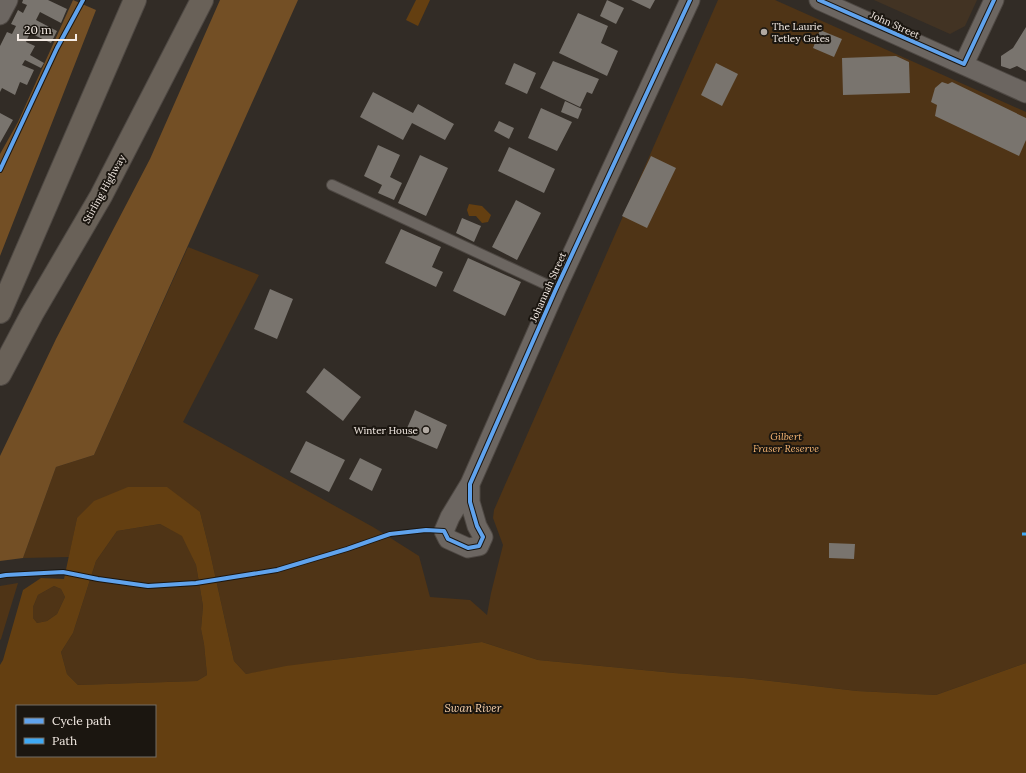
<svg xmlns="http://www.w3.org/2000/svg" width="1026" height="773" font-family="Lora,serif">
	<rect width="100%" height="100%" fill="#322c26"/>
	<!-- built -->
	<path fill="#423323" d="M874,0H977L965,26L950,34Z"/>
	<!-- green -->
	<path fill="#4f3416" d="M718,0H775L1026,112V663L936,695L857,691L744,678L674,673L538,660L482,642L333,660L246,674L234,661L209,548L200,512L77,518L69,557L23,558L56,467L94,455L188,247L259,275L183,422L373,527L419,556L430,597L470,600L487,615L491,593L503,545L493,518L494,510Z
		M160,524L183,536L196,565L203,606L201,629L204,644L207,675L197,681L78,685L67,674L61,652L73,633L96,561L117,531Z
		M18,583L1,639L0,640V586Z
		M54,586L61,589L65,597L57,614L47,621L37,623L33,618V607L38,595Z"/>
	<!-- forest -->
	<path fill="#734f25" d="M73,0L96,10L0,256V154L18,122Z
		M220,0H298L94,455L56,467L23,558L0,561V456L56,339L150,159Z"/>
	<!-- water -->
	<path fill="#643f11" fill-rule="evenodd" d="M416,0H430L418,26L406,20Z
		M469,204L482,206L491,215L488,222L482,223L476,216H469L467,210Z
		M128,487H167L200,512L209,548L234,661L246,674L286,666L333,660L482,642L538,660L674,673L744,678L857,691L936,695L1026,663V773H0V665L3,660L23,590L41,578L64,579L77,518L94,501ZM160,524L182,536L196,565L203,606L201,629L204,644L207,675L197,681L78,685L67,674L61,652L73,633L96,561L117,531ZM54,586L61,589L65,597L57,614L47,621L37,623L33,618V607L38,595ZM17,706H155V756H17Z"/>
	<!-- building -->
	<path fill="#79746e" d="M23,0H48L67,9L61,23L40,12L36,20L57,31L51,43L30,33L26,42L35,46L30,55L44,63L41,68L25,60L22,65L34,70L27,85L20,82L15,95L2,88L0,92V46L7,32L12,34L16,26L11,24L18,10L23,13L27,5L22,3Z
		M607,0L624,8L616,24L600,16Z
		M631,0H655L650,9Z
		M578,13L608,26L601,43L618,51L607,76L559,53Z
		M1026,27V71L1017,66L1010,69L1001,66V56L1013,48Z
		M820,30L842,39L834,57L813,48Z
		M896,56L909,62L910,93L843,95L842,58Z
		M553,61L599,79L592,94L587,92L580,107L540,88Z
		M514,63L536,73L527,94L505,84Z
		M716,63L738,74L722,106L701,95Z
		M942,82L948,84L952,82L1026,118V140L1019,156L935,116L937,105L931,102L935,88Z
		M373,92L413,113L418,104L454,124L445,140L412,123L403,140L360,117Z
		M565,101L582,109L578,119L561,112Z
		M541,108L572,122L557,151L528,138Z
		M0,113L13,120L0,143Z
		M499,121L514,128L509,139L494,131Z
		M378,145L400,155L390,177L402,183L394,200L378,193L382,185L364,176Z
		M509,147L555,169L544,193L498,171Z
		M420,155L448,168L426,216L398,203Z
		M651,156L676,168L647,228L622,216Z
		M516,200L541,213L517,260L492,247Z
		M462,218L481,226L474,242L456,233Z
		M401,229L441,247L432,267L443,272L436,287L385,263Z
		M468,258L521,282L505,316L453,291Z
		M270,289L293,299L277,339L254,329Z
		M324,368L361,397L343,421L306,392Z
		M415,410L447,425L437,449L404,435Z
		M306,441L345,460L329,492L290,472Z
		M360,458L382,469L372,491L349,479Z
		M829,543L855,544L854,559L829,558Z"/>
	<g fill="none" stroke-linecap="round" stroke-linejoin="round">
		<!-- lane casing -->
		<g stroke="#4e4843" stroke-width="12">
			<path id="lane" d="M332,185L556,289"/>
		</g>
		<!-- street casing -->
		<g stroke="#4e4843" stroke-width="21">
			<path id="street" d="M819,0L1026,93
				M0,15L8,0
				M964,64L994,0
				M470,484V502L477,526L483,537L479,546L468,548L448,539L444,531L450,517L470,484L556,289L690,0"/>
		</g>
		<!-- highway casing -->
		<g stroke="#4e4843" stroke-width="24">
			<path id="highway" d="M0,312L135,0
				M0,374L32,314L101,196L202,0"/>
		</g>
		<!-- lane -->
		<use href="#lane" stroke="#6c6661" stroke-width="10"/>
		<!-- street -->
		<use href="#street" stroke="#6c6661" stroke-width="19"/>
		<!-- highway -->
		<use href="#highway" stroke="#696158" stroke-width="22"/>
		<!-- quiet -->
		<path stroke="#3fa9f5" stroke-width="3" stroke-dasharray="6 3" stroke-linecap="butt" d="M1022,534H1026"/>
		<!-- cycleway casing -->
		<g stroke="#1b1610" stroke-width="6">
			<path id="cycleway" d="M819,0L964,64L994,0
				M0,170L57,48L83,0
				M0,576L6,575L63,572L98,579L148,586L196,583L277,570L347,549L390,534L426,530L444,531L448,539L468,548L479,546L483,537L477,526L470,502V484L556,289L690,0"/>
		</g>
		<!-- cycleway -->
		<use href="#cycleway" stroke="#60a3ed" stroke-width="4"/>
	</g>
	<!-- markers -->
	<g fill="#b1a9a2" stroke="#1b1610" stroke-width="1.5">
		<circle cx="764" cy="32" r="4"/>
		<circle cx="426" cy="430" r="4"/>
	</g>
	<g text-anchor="middle" dominant-baseline="central" stroke-width="4" stroke-linejoin="round" paint-order="stroke">
		<!-- street labels -->
		<g font-size="10" fill="#f5ece5" stroke="#1b1610">
			<text transform="translate(895 25) rotate(24)">John Street</text>
			<text transform="translate(104 189) rotate(-61)">Stirling Highway</text>
			<text transform="translate(548 287) rotate(-66)">Johannah Street</text>
		</g>
		<!-- poi labels -->
		<g font-size="10" fill="#f5ece5" stroke="#1b1610" text-anchor="start">
			<text x="772" y="26">The Laurie<tspan x="772" dy="12">Tetley Gates</tspan></text>
			<text x="418" y="430" text-anchor="end">Winter House</text>
		</g>
		<!-- park labels -->
		<g font-size="10" font-style="italic" fill="#f8b774" stroke="#1b1610">
			<text x="786" y="436">Gilbert<tspan x="786" dy="12">Fraser Reserve</tspan></text>
		</g>
		<!-- water labels -->
		<g font-size="11" font-style="italic" fill="#fad3ac" stroke="#1b1610">
			<text x="473" y="708">Swan River</text>
		</g>
	</g>
	<!-- legend -->
	<rect x="16" y="705" width="140" height="52" fill="#1b1610" stroke="#726c65"/>
	<rect x="24" y="718" width="20" height="6" fill="#60a3ed" stroke="#726c65"/>
	<text x="52" y="725" font-size="12" fill="#f5ece5">Cycle path</text>
	<rect x="24" y="738" width="20" height="6" fill="#3fa9f5" stroke="#726c65"/>
	<text x="52" y="745" font-size="12" fill="#f5ece5">Path</text>
	<!-- scale -->
	<path d="M18 34v6h58v-6" fill="none" stroke="#f5ece5" stroke-width="2"/>
	<text x="24" y="34" font-size="12" fill="#f5ece5" stroke="#1b1610" stroke-width="3" paint-order="stroke">20 m</text>
</svg>
